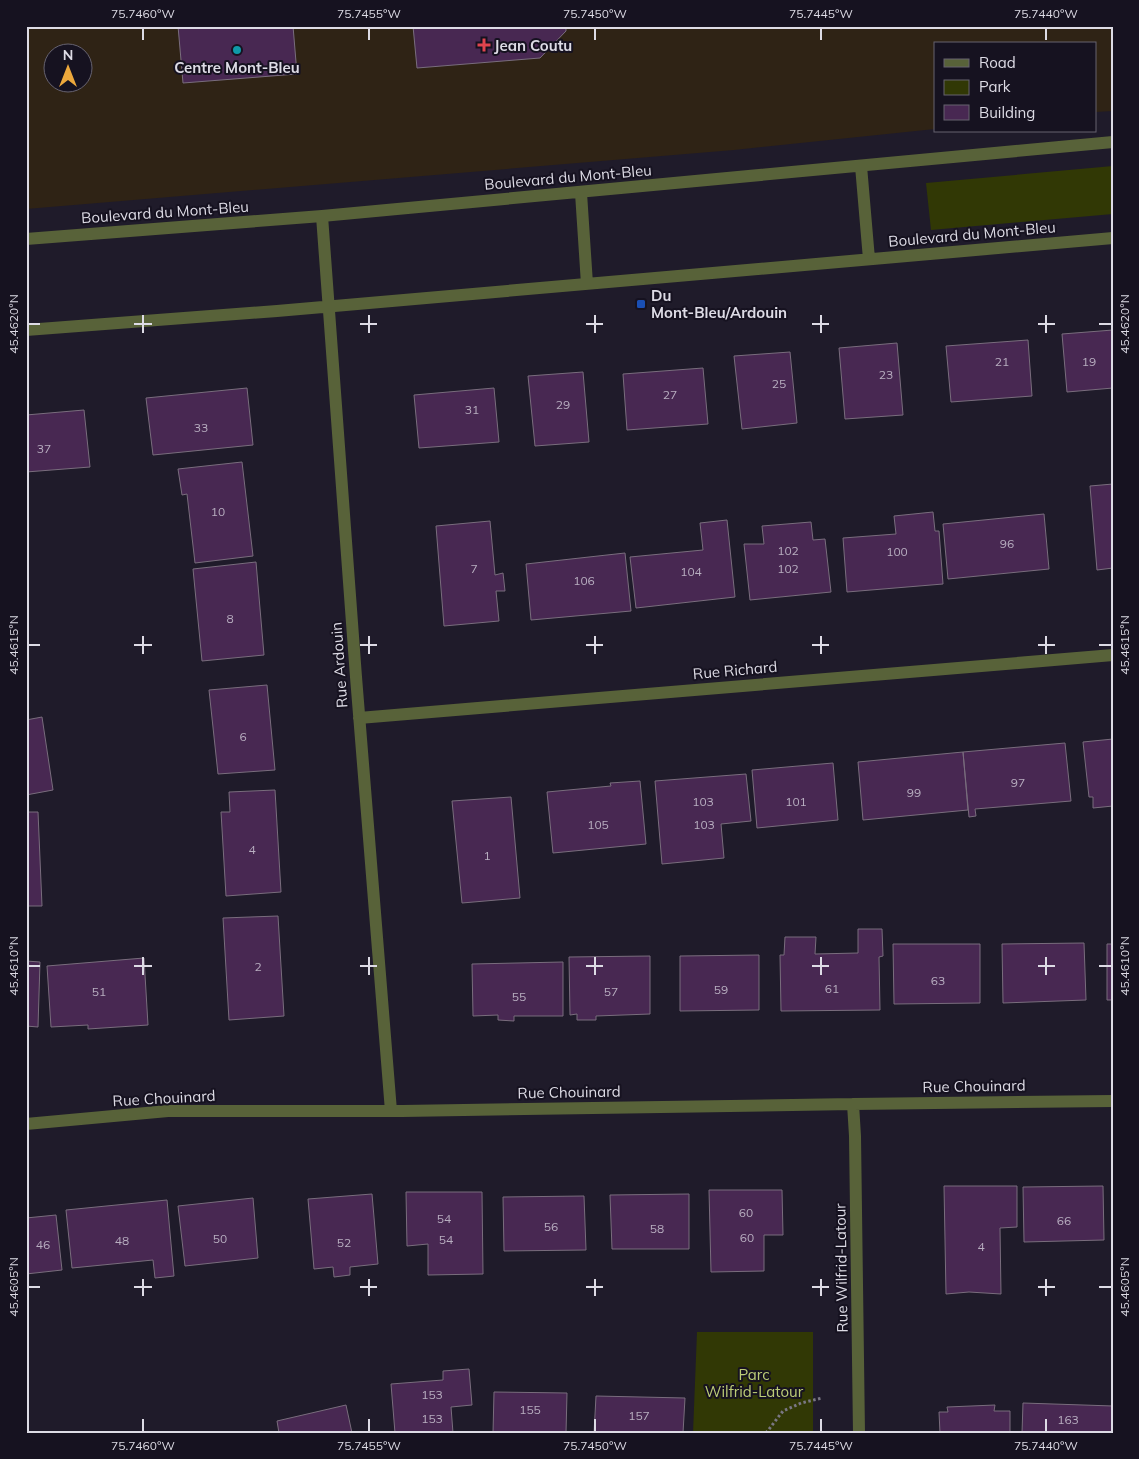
<svg xmlns="http://www.w3.org/2000/svg" width="1139" height="1459" font-family="Mulish,sans-serif">
	<rect width="100%" height="100%" fill="#1f1b2a"/>
	<!-- commercial -->
	<path fill="#2f2315" fill-rule="evenodd" d="M26,26H1113V111L1095,112V44H935V129L734,150L26,209ZM52,52H82V82H52Z"/>
	<!-- green -->
	<path fill="#313805" d="M1113,166V214L931,230L926,183Z
		M697,1332H813V1433H693Z"/>
	<!-- building -->
	<path fill="#482852" stroke="#796d7d" d="M178,26H293L297,74L183,83Z
		M413,26H566V31L540,58L417,68Z
		M1113,330V388L1067,392L1062,334Z
		M1028,340L1032,396L951,402L946,346Z
		M897,343L903,415L845,419L839,348Z
		M790,352L797,423L742,429L734,356Z
		M703,368L708,424L627,430L623,374Z
		M583,372L589,442L535,446L528,376Z
		M247,388L253,445L153,455L146,398Z
		M494,388L499,442L419,448L414,395Z
		M84,410L90,467L26,472V415Z
		M242,462L253,556L195,563L187,494L182,495L178,469Z
		M1113,484V568L1097,570L1090,486Z
		M933,512L935,531H939L943,584L847,592L843,538L896,534L894,516Z
		M1044,514L1049,569L948,579L943,524Z
		M727,520L735,597L636,608L630,557L703,550L700,523Z
		M490,521L495,575L503,573L505,591H496L499,621L444,626L436,526Z
		M811,522L813,540L825,539L831,592L750,600L744,544H764L762,526Z
		M625,553L631,611L531,620L526,564Z
		M256,562L264,655L202,661L193,569Z
		M267,685L275,770L218,774L209,690Z
		M42,717L53,790L26,795V720Z
		M1113,739V806L1093,808V797H1089L1083,742Z
		M1065,743L1071,801L975,809L976,816L969,817L963,752Z
		M963,752L968,810L863,820L858,762Z
		M833,763L838,820L757,828L752,770Z
		M746,774L751,821L721,824L724,858L662,864L655,781Z
		M640,781L646,844L553,853L547,792L611,786L610,783Z
		M275,790L281,892L226,896L221,812H230L229,792Z
		M511,797L520,898L462,903L452,801Z
		M26,812H38L42,906H26Z
		M278,916L284,1016L229,1020L223,918Z
		M858,929H882L883,956L879,957L880,1010L781,1011L780,955H784L785,937H816L815,954L858,953Z
		M1084,943L1086,1000L1003,1003L1002,944Z
		M893,944H980V1003L894,1004Z
		M1107,944H1113V1000H1107Z
		M759,955V1010L680,1011V956Z
		M650,956V1014L596,1016V1020H577V1014L570,1015L569,957Z
		M144,958L148,1025L88,1029V1025L51,1027L47,966Z
		M26,961L40,962L38,1027L26,1026Z
		M563,962V1016H514V1021L498,1020V1015L473,1016L472,964Z
		M944,1186H1017V1227L1000,1228L1001,1294L969,1292L946,1294Z
		M1103,1186L1104,1240L1024,1242L1023,1187Z
		M709,1190H782L783,1235H764V1271L711,1272Z
		M406,1192H482L483,1274L428,1275V1244L407,1246Z
		M372,1194L378,1264L350,1267V1275L334,1277L333,1267L314,1269L308,1199Z
		M689,1194V1249H612L610,1195Z
		M584,1196L586,1250L504,1251L503,1197Z
		M253,1198L258,1258L185,1266L178,1206Z
		M167,1200L174,1276L155,1278L153,1260L72,1268L66,1210Z
		M56,1215L62,1270L26,1274V1218Z
		M469,1369L472,1405L451,1407L453,1433H395L391,1384L443,1380V1371Z
		M494,1392L567,1393L566,1433H493Z
		M596,1396L685,1398L683,1433H594Z
		M1023,1403L1113,1406V1433H1022Z
		M346,1405L352,1433H279L277,1421Z
		M995,1405L994,1411H1010V1433H940L939,1412H948L947,1407Z"/>
	<g fill="none" stroke-linecap="round" stroke-linejoin="round">
		<!-- path -->
		<path stroke="#7a7784" stroke-width="3" stroke-dasharray="2.5 2.5" stroke-linecap="butt" d="M766,1433L783,1411L801,1403L822,1398"/>
		<!-- minor -->
		<path stroke="#586239" stroke-width="12" d="M861,166L869,259
			M581,193L587,284
			M322,216L356,677L391,1111
			M26,239L322,216L1113,142
			M26,330L277,311L1113,238
			M359,718L1113,655
			M853,1104L855,1136L859,1433
			M26,1124L168,1111H402L853,1104L1113,1101"/>
	</g>
	<!-- ticks -->
	<path fill="none" stroke="#dddbe5" stroke-width="2" d="M143,28V40M369,28V40M595,28V40M821,28V40M1046,28V40M143,315V333M369,315V333M595,315V333M821,315V333M1046,315V333M28,324H40M134,324H152M360,324H377M586,324H603M812,324H829M1038,324H1055M1099,324H1112M143,636V654M369,636V654M595,636V654M821,636V654M1046,636V654M28,645H40M134,645H152M360,645H377M586,645H603M812,645H829M1038,645H1055M1099,645H1112M143,957V975M369,957V975M595,957V975M821,957V975M1046,957V975M28,966H40M134,966H152M360,966H377M586,966H603M812,966H829M1038,966H1055M1099,966H1112M143,1279V1296M369,1279V1296M595,1279V1296M821,1279V1296M1046,1279V1296M28,1287H40M134,1287H152M360,1287H377M586,1287H603M812,1287H829M1038,1287H1055M1099,1287H1112M143,1419V1432M369,1419V1432M595,1419V1432M821,1419V1432M1046,1419V1432"/>
	<!-- markers -->
	<path fill="#e0444e" stroke="#161220" stroke-width="2" d="M481.5 37.5h5v5h5v5h-5v5h-5v-5h-5v-5h5z"/>
	<circle fill="#0f9aa8" stroke="#161220" stroke-width="2" cx="237" cy="50" r="5"/>
	<rect fill="#1a4fb4" stroke="#161220" stroke-width="2" x="636" y="299" width="10" height="10" rx="2.5"/>
	<g text-anchor="middle" dominant-baseline="central" stroke-width="4" stroke-linejoin="round" paint-order="stroke">
		<!-- number labels -->
		<g font-size="12" fill="#b8aec0">
			<text x="1002" y="361">21</text>
			<text x="1089" y="361">19</text>
			<text x="886" y="374">23</text>
			<text x="779" y="383">25</text>
			<text x="670" y="394">27</text>
			<text x="563" y="404">29</text>
			<text x="472" y="409">31</text>
			<text x="201" y="427">33</text>
			<text x="44" y="448">37</text>
			<text x="218" y="511">10</text>
			<text x="1007" y="543">96</text>
			<text x="788" y="550">102</text>
			<text x="897" y="551">100</text>
			<text x="474" y="568">7</text>
			<text x="788" y="568">102</text>
			<text x="691" y="571">104</text>
			<text x="584" y="580">106</text>
			<text x="230" y="618">8</text>
			<text x="243" y="736">6</text>
			<text x="1018" y="782">97</text>
			<text x="914" y="792">99</text>
			<text x="703" y="801">103</text>
			<text x="796" y="801">101</text>
			<text x="598" y="824">105</text>
			<text x="704" y="824">103</text>
			<text x="252" y="849">4</text>
			<text x="487" y="855">1</text>
			<text x="258" y="966">2</text>
			<text x="938" y="980">63</text>
			<text x="832" y="988">61</text>
			<text x="721" y="989">59</text>
			<text x="99" y="991">51</text>
			<text x="611" y="991">57</text>
			<text x="519" y="996">55</text>
			<text x="746" y="1212">60</text>
			<text x="444" y="1218">54</text>
			<text x="1064" y="1220">66</text>
			<text x="551" y="1226">56</text>
			<text x="657" y="1228">58</text>
			<text x="747" y="1237">60</text>
			<text x="220" y="1238">50</text>
			<text x="446" y="1239">54</text>
			<text x="122" y="1240">48</text>
			<text x="344" y="1242">52</text>
			<text x="43" y="1244">46</text>
			<text x="981" y="1246">4</text>
			<text x="432" y="1394">153</text>
			<text x="530" y="1409">155</text>
			<text x="639" y="1415">157</text>
			<text x="432" y="1418">153</text>
			<text x="1068" y="1419">163</text>
		</g>
		<!-- poi labels -->
		<g font-size="15" font-weight="bold" fill="#dddbe5" stroke="#161220" text-anchor="start">
			<text x="494" y="45">Jean Coutu</text>
			<text x="237" y="67" text-anchor="middle">Centre Mont-Bleu</text>
			<text x="651" y="295">Du<tspan x="651" dy="17">Mont-Bleu/Ardouin</tspan></text>
		</g>
		<!-- street labels -->
		<g font-size="15" fill="#dddbe5" stroke="#161220">
			<text transform="translate(568 177) rotate(-5)">Boulevard du Mont-Bleu</text>
			<text transform="translate(165 212) rotate(-4)">Boulevard du Mont-Bleu</text>
			<text transform="translate(972 234) rotate(-5)">Boulevard du Mont-Bleu</text>
			<text transform="translate(339 665) rotate(-94)">Rue Ardouin</text>
			<text transform="translate(735 670) rotate(-5)">Rue Richard</text>
			<text transform="translate(974 1086) rotate(-1)">Rue Chouinard</text>
			<text transform="translate(569 1092) rotate(-1)">Rue Chouinard</text>
			<text transform="translate(164 1098) rotate(-3)">Rue Chouinard</text>
			<text transform="translate(841 1268) rotate(-91)">Rue Wilfrid-Latour</text>
		</g>
		<!-- park labels -->
		<g font-size="15" fill="#bccc77" stroke="#161220">
			<text x="754" y="1374">Parc<tspan x="754" dy="17">Wilfrid-Latour</tspan></text>
		</g>
	</g>
	<!-- border -->
	<rect width="1139" height="1459" fill="none" stroke="#161220" stroke-width="55"/>
	<!-- legend -->
	<rect x="934" y="42" width="162" height="90" fill="#161220" stroke="#66626f"/>
	<rect x="944" y="59" width="25" height="8" fill="#586239" stroke="#66626f"/>
	<text x="979" y="68" font-size="15" fill="#dddbe5">Road</text>
	<rect x="944" y="80" width="25" height="15" fill="#313805" stroke="#66626f"/>
	<text x="979" y="92" font-size="15" fill="#dddbe5">Park</text>
	<rect x="944" y="105" width="25" height="15" fill="#482852" stroke="#66626f"/>
	<text x="979" y="118" font-size="15" fill="#dddbe5">Building</text>
	<!-- north arrow -->
	<g transform="translate(68 68)"><circle r="24" fill="#161220" stroke="#66626f"/>
	<path d="M0-4L9 19L0 12L-9 19Z" fill="#eda83c"/>
	<text y="-8" font-size="14" font-weight="bold" text-anchor="middle" fill="#dddbe5">N</text>
	</g>
	<rect x="28" y="28" width="1084" height="1404" fill="none" stroke="#dddbe5" stroke-width="2"/>
	<g font-size="12" text-anchor="middle" fill="#dddbe5">
		<text x="143" y="18">75.7460°W</text>
		<text x="369" y="18">75.7455°W</text>
		<text x="595" y="18">75.7450°W</text>
		<text x="821" y="18">75.7445°W</text>
		<text x="1046" y="18">75.7440°W</text>
		<text transform="translate(14 324) rotate(-90)" y="4">45.4620°N</text>
		<text transform="translate(1125 324) rotate(-90)" y="4">45.4620°N</text>
		<text transform="translate(14 645) rotate(-90)" y="4">45.4615°N</text>
		<text transform="translate(1125 645) rotate(-90)" y="4">45.4615°N</text>
		<text transform="translate(14 966) rotate(-90)" y="4">45.4610°N</text>
		<text transform="translate(1125 966) rotate(-90)" y="4">45.4610°N</text>
		<text transform="translate(14 1287) rotate(-90)" y="4">45.4605°N</text>
		<text transform="translate(1125 1287) rotate(-90)" y="4">45.4605°N</text>
		<text x="143" y="1450">75.7460°W</text>
		<text x="369" y="1450">75.7455°W</text>
		<text x="595" y="1450">75.7450°W</text>
		<text x="821" y="1450">75.7445°W</text>
		<text x="1046" y="1450">75.7440°W</text>
	</g>
</svg>
